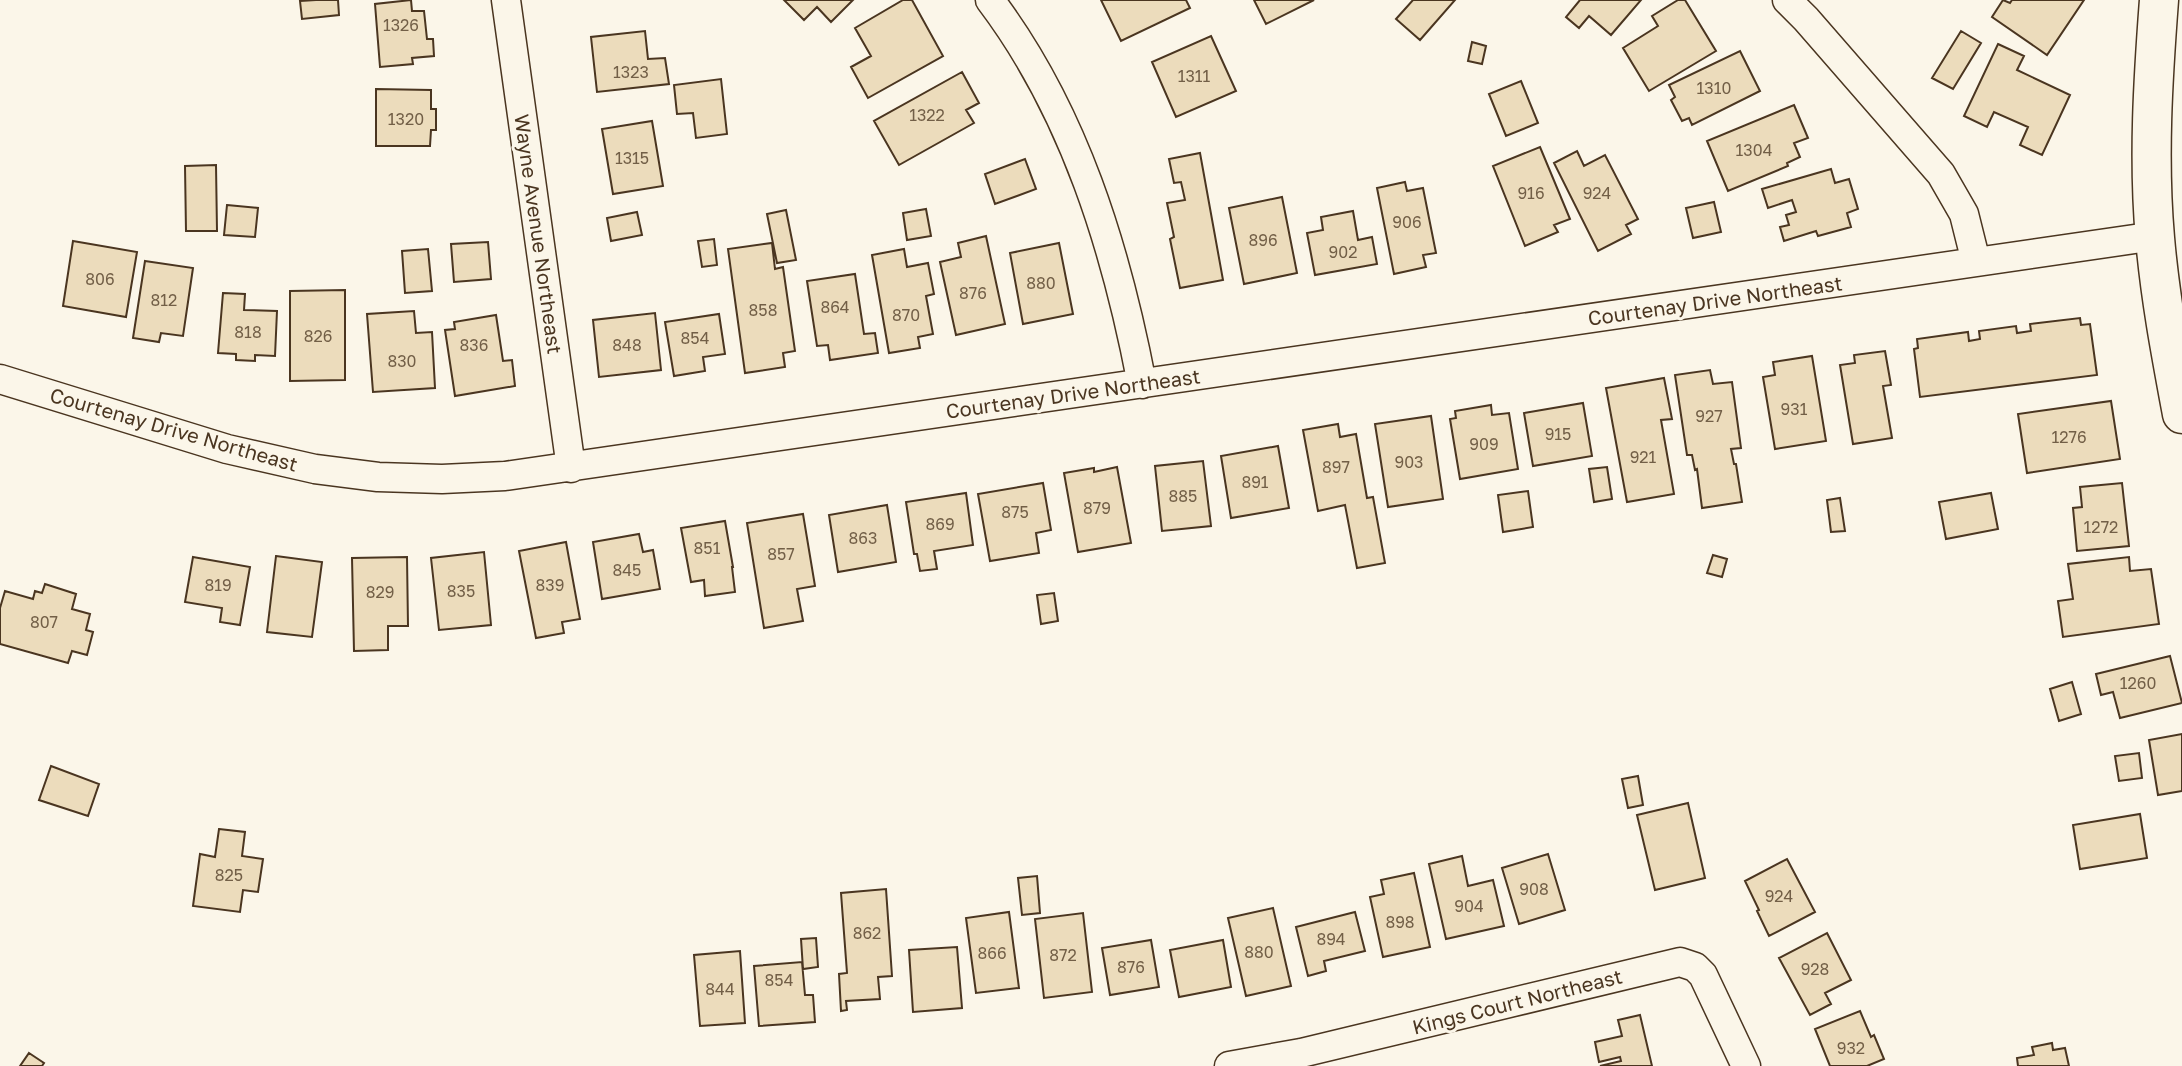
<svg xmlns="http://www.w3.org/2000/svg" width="2182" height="1066" font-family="'Golos Text',sans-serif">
	<rect width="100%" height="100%" fill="#fbf6e9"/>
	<!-- building -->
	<path fill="#ecdcbc" stroke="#4a3520" stroke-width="2" d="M316,0H338L339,15L302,19L300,1Z
		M411,0L412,11H424L427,39H433L434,56L412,58L413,64L380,67L375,4Z
		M784,0H853L831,22L817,7L804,20Z
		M903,0H912L943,56L868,98L851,67L871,56L855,28Z
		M1101,0H1186L1190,8L1121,41Z
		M1254,0H1314L1266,24Z
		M1413,0H1455L1420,40L1396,19Z
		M1580,0H1641L1611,35L1589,16L1579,28L1566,17Z
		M1678,0H1685L1716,51L1649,91L1623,48L1658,26L1652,16Z
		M2003,0L2010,3L2012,0H2084L2047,55L1992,17Z
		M645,31L648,59L665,58L669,84L597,92L591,37Z
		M1961,31L1981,43L1953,89L1932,78Z
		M1211,36L1236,91L1176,117L1152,62Z
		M1472,42L1486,46L1482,64L1468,61Z
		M1998,44L2024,56L2017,70L2070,95L2042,155L2020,145L2028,127L1994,112L1987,127L1964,116Z
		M1740,51L1760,91L1692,125L1689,118L1682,121L1671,100L1675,97L1669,85Z
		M962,72L979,103L966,110L974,123L899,165L874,121Z
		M721,79L727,134L696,138L693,113L677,114L674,85Z
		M1521,81L1538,123L1506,136L1489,94Z
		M376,89L431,90V109H436V130H431L430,146H376Z
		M1794,105L1808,138L1794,143L1800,157L1787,163L1788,166L1728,191L1707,141Z
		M652,121L663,186L613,194L602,129Z
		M1540,147L1570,219L1554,225L1558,232L1525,246L1493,166Z
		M1577,151L1584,166L1605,155L1638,219L1626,225L1631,234L1598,251L1554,163Z
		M1200,153L1223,280L1180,288L1170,239L1174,237L1167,203L1185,200L1181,182L1174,183L1169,159Z
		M1025,159L1036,189L995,204L985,174Z
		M216,165L217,231H186L185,166Z
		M1831,169L1835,183L1849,179L1858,209L1847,213L1851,227L1818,236L1816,231L1784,241L1780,227L1789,225L1786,215L1796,212L1792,200L1768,208L1762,189Z
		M1405,182L1407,191L1423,188L1436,253L1423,255L1426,267L1394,274L1377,188Z
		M1282,197L1297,273L1244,284L1229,208Z
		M1714,202L1721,232L1693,238L1686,208Z
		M227,205L258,208L255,237L224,235Z
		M926,209L931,236L907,240L903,213Z
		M786,210L796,260L777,263L767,214Z
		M1353,211L1358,240L1372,237L1377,264L1315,275L1307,233L1323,230L1321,217Z
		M637,212L642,235L611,241L607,218Z
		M986,236L1005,324L956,335L940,262L961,257L958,243Z
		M714,239L717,265L702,267L698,241Z
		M73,241L137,252L126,317L63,306Z
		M488,242L491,279L454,282L451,244Z
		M772,243L775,269L783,267L795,351L783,353L785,367L745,373L728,249Z
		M1059,243L1073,314L1023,324L1010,253Z
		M428,249L432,291L405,293L402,251Z
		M904,249L907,267L928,263L934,294L926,296L933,334L918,337L920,348L889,353L872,255Z
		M145,261L193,268L183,336L161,333L159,342L133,338Z
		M855,274L864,334L875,333L878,353L830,360L828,345L817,346L807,281Z
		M345,290V380L290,381V291Z
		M223,293L245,294L244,310L277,311L275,356L255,355V361L236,360V354L218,353Z
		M414,311L416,333L432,332L435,388L373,392L367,314Z
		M655,313L661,370L599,377L593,320Z
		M719,314L725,354L703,357L705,371L674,376L665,322Z
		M496,315L503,361L512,360L515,386L455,396L445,330L455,329L454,322Z
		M2080,318L2081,325L2090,324L2097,375L1920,397L1914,349L1918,348L1917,339L1968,332L1969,341L1980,339L1979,331L2016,326L2017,333L2031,331L2030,324Z
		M1885,351L1891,385L1883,386L1892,438L1853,444L1840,365L1855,363L1854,355Z
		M1812,356L1826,441L1775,449L1763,377L1775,375L1773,362Z
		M1710,370L1713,384L1732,382L1741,448L1731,449L1734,464H1736L1742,502L1702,508L1697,469L1695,470L1692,455H1687L1675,375Z
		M1664,378L1672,419L1661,420L1674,494L1627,502L1606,388Z
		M2111,401L2120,459L2027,473L2018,414Z
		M1583,403L1592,456L1533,466L1524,413Z
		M1491,405L1492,415L1509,413L1518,469L1460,479L1450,419L1456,418L1455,411Z
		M1431,416L1443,499L1388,507L1375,424Z
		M1338,424L1340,437L1356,434L1367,498L1373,497L1385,563L1357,568L1345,505L1318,511L1303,430Z
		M1278,446L1289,508L1231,518L1221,456Z
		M1203,461L1211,526L1162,531L1155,466Z
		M1117,467L1131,543L1078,552L1064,473L1094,468V472Z
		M1607,467L1612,499L1594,502L1589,469Z
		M1043,483L1051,530L1036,533L1039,553L990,561L978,494Z
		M2122,483L2129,546L2077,551L2073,508L2082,507L2080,487Z
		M1528,491L1533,527L1503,532L1498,495Z
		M966,493L973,545L934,551L937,569L920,571L917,554H914L906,502Z
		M1991,493L1998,529L1946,539L1939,502Z
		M1840,498L1845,531L1831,532L1827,500Z
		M887,505L896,562L838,572L829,515Z
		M803,514L815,586L797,589L803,621L764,628L747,523Z
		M725,521L733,567H732L735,592L705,596L704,580L691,582L681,528Z
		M639,534L643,552L653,550L660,589L602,599L593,542Z
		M566,542L580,619L562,622L564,633L536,638L519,551Z
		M484,552L491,625L439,630L431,558Z
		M1713,555L1727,559L1722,577L1707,573Z
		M276,556L322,562L312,637L267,632Z
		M193,557L250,567L240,625L220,622L222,608L185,602Z
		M407,557L408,626H388V650L354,651L352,558Z
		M2129,557L2130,571L2151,569L2159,624L2063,637L2058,601L2073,599L2068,564Z
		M45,584L76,594L72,609L90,614L86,630L93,632L87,655L72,651L68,663L0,644V608L5,591L33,599L35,591L42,593Z
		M1054,593L1058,621L1041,624L1037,595Z
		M2170,656L2182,703L2120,718L2113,692L2101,695L2096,674Z
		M2072,682L2081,714L2059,721L2050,689Z
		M2182,734V791L2158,795L2149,740Z
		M2139,753L2142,778L2119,781L2115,756Z
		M51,766L99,784L88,816L39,800Z
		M1638,776L1643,805L1628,808L1622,779Z
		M1688,803L1705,878L1655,890L1637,815Z
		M2140,814L2147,858L2080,869L2073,825Z
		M219,829L245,832L242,856L263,859L258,892L243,890L240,912L193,906L200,854L215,857Z
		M1548,854L1565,910L1519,924L1502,868Z
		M1462,856L1468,886L1493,880L1504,926L1446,939L1429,864Z
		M1787,859L1815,912L1769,936L1757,911L1759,910L1745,881Z
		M1414,873L1430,947L1383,957L1370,897L1384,894L1381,880Z
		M1037,876L1040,913L1022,915L1018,878Z
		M886,889L892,976L878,977L880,999L846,1001L847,1010L841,1011L839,974L847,973L841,893Z
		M1273,908L1291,986L1246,996L1228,918Z
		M1009,912L1019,988L976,993L966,918Z
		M1355,912L1365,951L1324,961L1326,971L1308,976L1296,927Z
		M1083,913L1092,992L1044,998L1035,919Z
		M1827,933L1851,980L1825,993L1831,1004L1810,1015L1779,958Z
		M816,938L818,967L803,969L801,939Z
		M1151,940L1159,987L1110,995L1102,948Z
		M1223,940L1231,987L1179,997L1170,950Z
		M957,947L962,1008L913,1012L909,950Z
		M740,951L745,1023L700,1026L694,955Z
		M802,962L805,995H813L815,1022L759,1026L754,966Z
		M1860,1011L1871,1037L1874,1035L1884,1059L1867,1066H1830L1815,1029Z
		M1640,1015L1652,1066H1600L1621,1061L1620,1057L1599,1062L1595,1042L1622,1036L1618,1020Z
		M2052,1043L2053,1050L2065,1048L2069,1066H2018L2017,1058L2034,1055L2032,1047Z
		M29,1053L44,1063L42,1066H20Z"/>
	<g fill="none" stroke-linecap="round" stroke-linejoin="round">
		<!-- street casing -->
		<g stroke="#4a3520" stroke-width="31">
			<path id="street" d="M506,0L571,468
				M990,0C1074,111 1116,248 1142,384
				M1787,0L1806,19L1941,174L1964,214L1976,262
				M0,379L227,449L315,469L378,477L442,479L505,476L2155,236
				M1229,1066L1301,1053L1680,962L1695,967L1703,975L1746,1066"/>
		</g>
		<!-- secondary casing -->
		<g stroke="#4a3520" stroke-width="41">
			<path id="secondary" d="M2159,0C2153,79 2148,159 2155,238C2160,297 2171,355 2182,414"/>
		</g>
		<!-- street -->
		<use href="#street" stroke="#fbf6e9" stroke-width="28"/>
		<!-- secondary -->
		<use href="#secondary" stroke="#fbf6e9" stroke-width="38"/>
	</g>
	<g text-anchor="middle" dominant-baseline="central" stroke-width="6" stroke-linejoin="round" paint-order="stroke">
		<!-- number labels -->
		<g font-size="16" fill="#725f47">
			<text x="401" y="25">1326</text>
			<text x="631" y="72">1323</text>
			<text x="1194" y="76">1311</text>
			<text x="1714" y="88">1310</text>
			<text x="927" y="115">1322</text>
			<text x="406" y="119">1320</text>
			<text x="1754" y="150">1304</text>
			<text x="632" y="158">1315</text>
			<text x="1531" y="193">916</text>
			<text x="1597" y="193">924</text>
			<text x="1407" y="222">906</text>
			<text x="1263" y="240">896</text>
			<text x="1343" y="252">902</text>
			<text x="100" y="279">806</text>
			<text x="1041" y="283">880</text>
			<text x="973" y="293">876</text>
			<text x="164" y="300">812</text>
			<text x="835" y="307">864</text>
			<text x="763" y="310">858</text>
			<text x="906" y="315">870</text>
			<text x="248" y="332">818</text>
			<text x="318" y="336">826</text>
			<text x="695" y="338">854</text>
			<text x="474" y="345">836</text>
			<text x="627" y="345">848</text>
			<text x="402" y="361">830</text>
			<text x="1794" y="409">931</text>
			<text x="1709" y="416">927</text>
			<text x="1558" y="434">915</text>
			<text x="2069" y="437">1276</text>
			<text x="1484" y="444">909</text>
			<text x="1643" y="457">921</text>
			<text x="1409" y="462">903</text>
			<text x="1336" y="467">897</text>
			<text x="1255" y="482">891</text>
			<text x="1183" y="496">885</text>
			<text x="1097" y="508">879</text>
			<text x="1015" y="512">875</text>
			<text x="940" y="524">869</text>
			<text x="2101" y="527">1272</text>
			<text x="863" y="538">863</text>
			<text x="707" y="548">851</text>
			<text x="781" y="554">857</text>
			<text x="627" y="570">845</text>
			<text x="218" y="585">819</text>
			<text x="550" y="585">839</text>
			<text x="461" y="591">835</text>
			<text x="380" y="592">829</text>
			<text x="44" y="622">807</text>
			<text x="2138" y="683">1260</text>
			<text x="229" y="875">825</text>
			<text x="1534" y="889">908</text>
			<text x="1779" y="896">924</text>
			<text x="1469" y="906">904</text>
			<text x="1400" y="922">898</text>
			<text x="867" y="933">862</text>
			<text x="1331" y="939">894</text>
			<text x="1259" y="952">880</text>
			<text x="992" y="953">866</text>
			<text x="1063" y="955">872</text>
			<text x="1131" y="967">876</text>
			<text x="1815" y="969">928</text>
			<text x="779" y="980">854</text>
			<text x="720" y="989">844</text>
			<text x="1851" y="1048">932</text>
		</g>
		<!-- street labels -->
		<g font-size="20" fill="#4a3520" stroke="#fbf6e9">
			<text transform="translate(539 234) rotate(82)">Wayne Avenue Northeast</text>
			<text transform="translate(1715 300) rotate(-8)">Courtenay Drive Northeast</text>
			<text transform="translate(1073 393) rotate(-8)">Courtenay Drive Northeast</text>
			<text transform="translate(174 429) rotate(16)">Courtenay Drive Northeast</text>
			<text transform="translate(1517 1001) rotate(-14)">Kings Court Northeast</text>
		</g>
	</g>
</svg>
